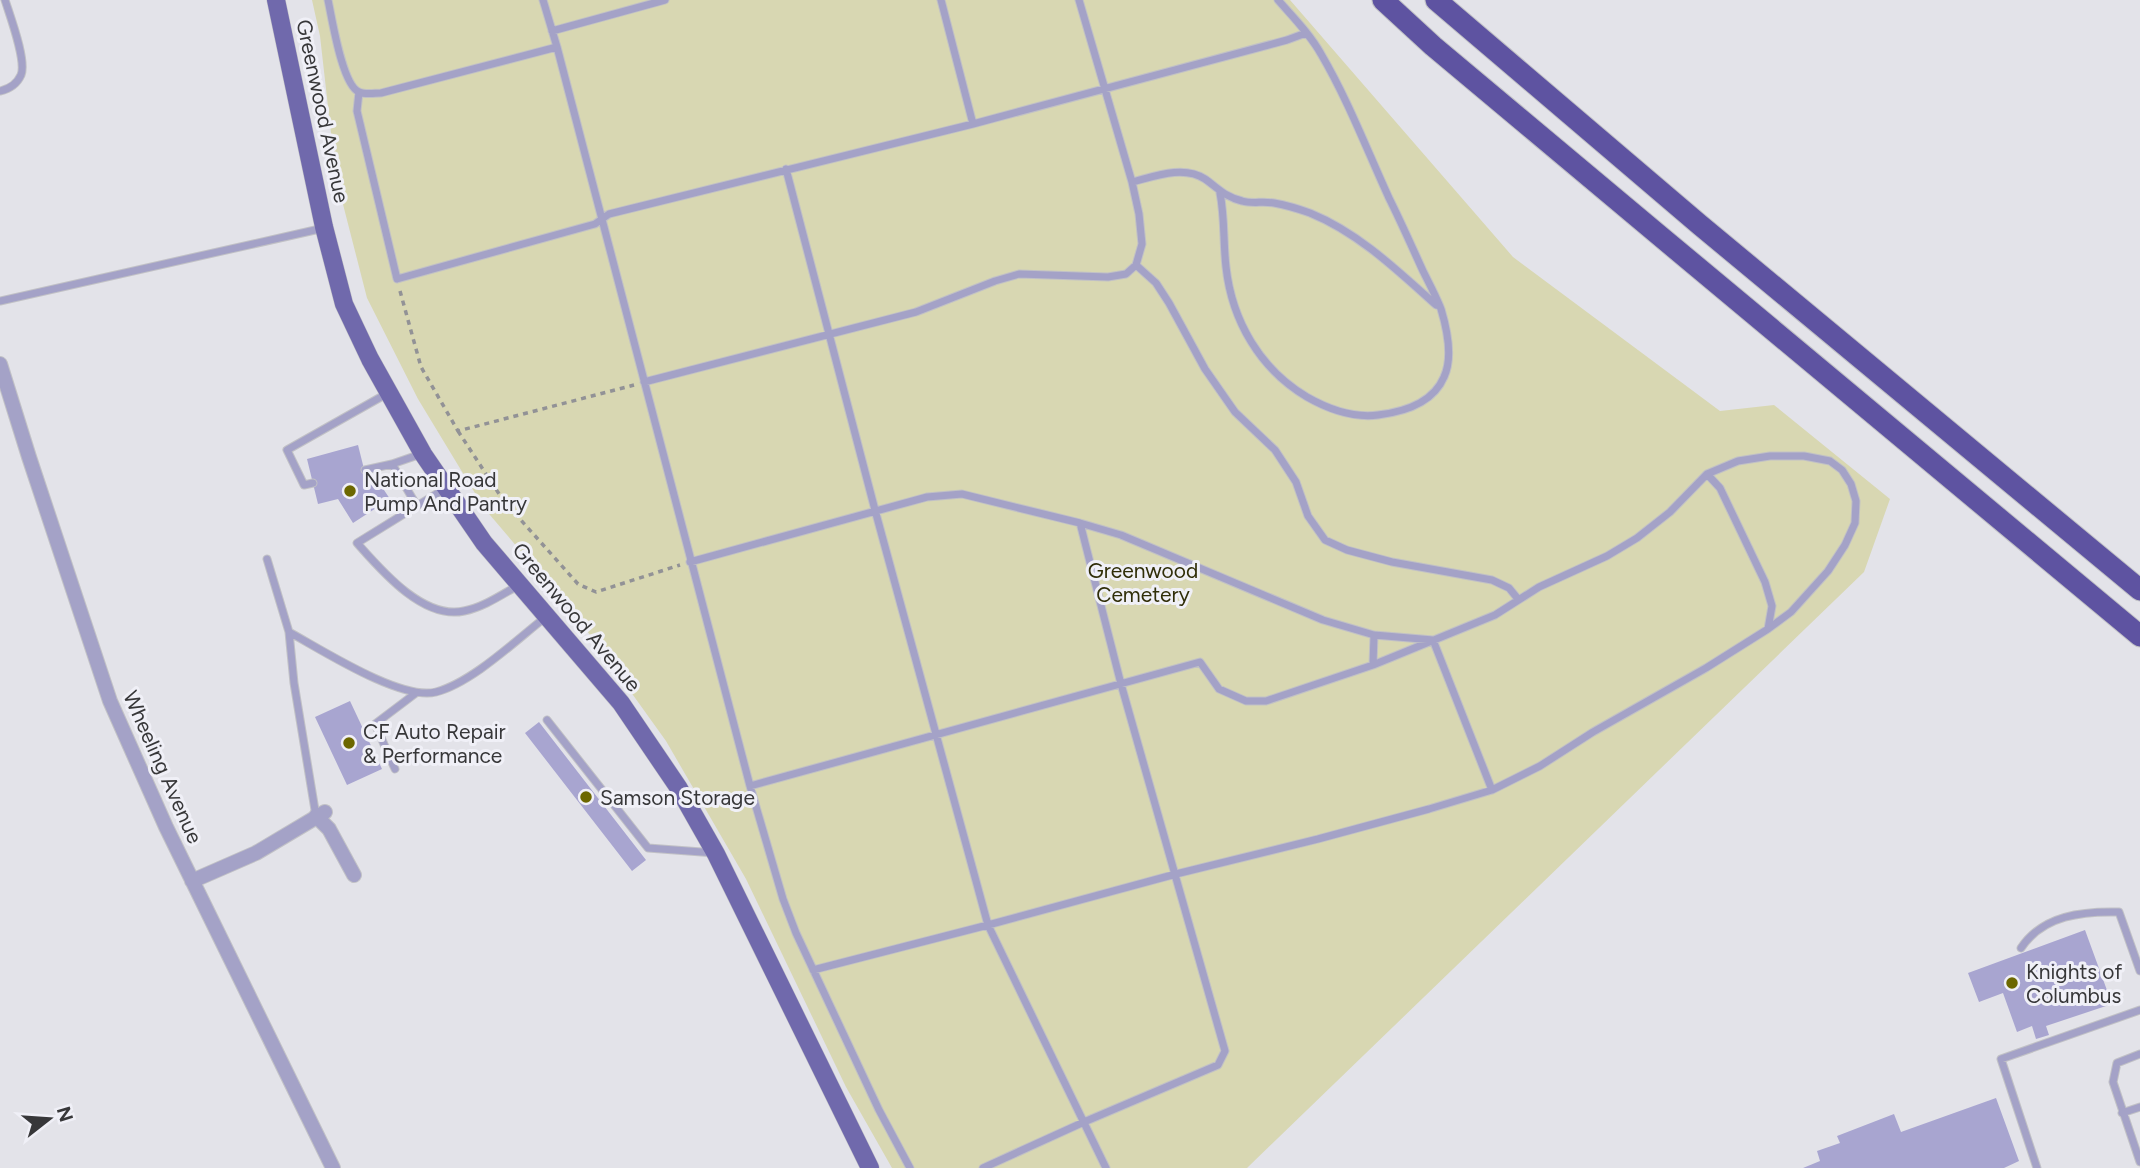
<svg xmlns="http://www.w3.org/2000/svg" width="2140" height="1168" font-family="Figtree,sans-serif">
	<rect width="100%" height="100%" fill="#e3e3e9"/>
	<!-- green -->
	<path fill="#d8d7b2" d="M312,0H1290L1513,257L1720,411L1774,405L1890,499L1864,572L1247,1168H892L846,1087L746,879L666,741L577,617L484,508L418,399L367,298L336,177L320,36Z"/>
	<!-- building -->
	<path fill="#a8a5d0" d="M358,445L366,477L374,475L390,499L353,523L338,499L318,504L307,459Z
		M350,701L382,769L347,785L315,717Z
		M539,722L646,860L632,871L525,733Z
		M2085,930L2112,1004L2046,1026L2049,1035L2036,1039L2032,1026L2017,1032L2003,993L1979,1002L1968,973Z
		M1996,1098L2019,1161L2004,1168H1803L1820,1161L1817,1151L1840,1143L1837,1136L1894,1114L1901,1132Z"/>
	<g fill="none" stroke-linecap="round" stroke-linejoin="round">
		<!-- service casing -->
		<g stroke="#c1c1c6" stroke-width="9">
			<path id="service" d="M328,0C332,18 342,85 359,92C365,95 375,93 381,93L557,47
				M543,0L557,47L750,786L783,899L796,933L879,1110L910,1168
				M941,0L973,124
				M552,31L665,0
				M0,91C9,89 17,84 21,75C27,61 10,16 5,0
				M359,92L357,111L397,279L595,224L609,214L973,124L1287,40L1306,33
				M786,169L875,510L988,925L1106,1168
				M1132,182C1155,176 1184,165 1205,179C1218,188 1225,197 1242,201C1252,204 1263,201 1274,203C1285,205 1299,209 1310,213C1359,233 1398,271 1436,305
				M1220,193C1225,219 1223,241 1226,267C1232,321 1260,369 1307,397C1328,409 1354,418 1378,415C1403,412 1433,403 1444,377C1453,358 1447,329 1441,309C1436,296 1429,283 1423,271C1412,247 1401,222 1389,198C1367,150 1348,100 1321,54C1310,34 1293,17 1278,0
				M1136,265L1156,283L1169,303L1205,369L1235,412L1275,450L1296,482L1308,516L1325,540L1347,550L1392,562L1492,580L1509,588L1518,599
				M0,301L324,228
				M644,382L916,312L995,281L1019,274L1108,277L1126,274L1136,265L1142,244L1139,214L1132,182L1079,0
				M365,470L392,464
				M1707,474L1720,488L1765,582L1772,606L1768,629
				M313,483L304,485L287,450L388,393
				M446,488L357,543C381,570 423,620 464,611C484,607 501,595 519,585
				M417,506L392,464L421,454
				M267,559L289,632L294,683L316,816
				M690,562L927,497L962,494L1080,523L1121,535L1323,620L1374,635L1433,640L1492,790
				M289,632C322,650 401,701 436,692C473,682 516,640 547,616
				M1373,665L1374,635
				M547,720L648,848L715,853
				M395,769L375,724L416,693
				M750,786L1200,662L1219,689L1246,701H1266L1373,665L1495,615L1539,587L1607,556L1637,538L1670,512L1707,474L1738,461L1770,456H1804L1830,461L1842,470L1851,484L1856,501L1855,523L1845,545L1828,571L1791,612L1768,629L1706,668L1593,732L1540,766L1492,790L1429,809L1318,839L1176,874L988,925L813,970
				M2021,948C2043,915 2083,911 2119,912L2140,971
				M2140,1054L2117,1063L2113,1082L2140,1162
				M2122,1113L2140,1107
				M983,1168L1084,1122L1218,1065L1225,1051L1121,684L1080,523
				M2037,1168L2001,1059L2140,1010"/>
		</g>
		<!-- minor casing -->
		<g stroke="#c1c1c6" stroke-width="16">
			<path id="minor" d="M0,364L29,457L110,701L166,827L333,1168
				M316,816L329,829L354,875
				M192,881L256,853L325,812"/>
		</g>
		<!-- primary casing -->
		<g stroke="#c1c1c6" stroke-width="19">
			<path id="primary" d="M276,0L324,227L344,304L370,359L423,454L484,543L621,703L678,787L716,854L870,1168"/>
		</g>
		<!-- motorway casing -->
		<g stroke="#c1c1c6" stroke-width="23">
			<path id="motorway" d="M1383,0L1433,46L1660,236L2140,636
				M1436,0L1700,225L2140,590"/>
		</g>
		<!-- path -->
		<path stroke="#929296" stroke-width="3.5" stroke-dasharray="5 5" stroke-linecap="butt" d="M400,291L421,367L458,431L634,385
			M458,431L503,500L578,584L596,592L680,565"/>
		<!-- service -->
		<use href="#service" stroke="#a4a2c7" stroke-width="7"/>
		<!-- minor -->
		<use href="#minor" stroke="#a4a2c7" stroke-width="14"/>
		<!-- primary -->
		<use href="#primary" stroke="#7069ac" stroke-width="18"/>
		<!-- motorway -->
		<use href="#motorway" stroke="#5e53a1" stroke-width="21"/>
	</g>
	<!-- markers -->
	<g fill="#6c6700" stroke="#f0f0f7" stroke-width="2.5">
		<circle cx="350" cy="491" r="7"/>
		<circle cx="349" cy="743" r="7"/>
		<circle cx="586" cy="797" r="7"/>
		<circle cx="2012" cy="983" r="7"/>
	</g>
	<g text-anchor="middle" dominant-baseline="central" stroke-width="6" stroke-linejoin="round" paint-order="stroke">
		<!-- street labels -->
		<g font-size="21" fill="#373739" stroke="#f0f0f7">
			<text transform="translate(323 111) rotate(78)">Greenwood Avenue</text>
			<text transform="translate(577 617) rotate(50)">Greenwood Avenue</text>
			<text transform="translate(163 767) rotate(66)">Wheeling Avenue</text>
		</g>
		<!-- poi labels -->
		<g font-size="21" fill="#373739" stroke="#f0f0f7" text-anchor="start">
			<text x="364" y="479">National Road<tspan x="364" dy="24">Pump And Pantry</tspan></text>
			<text x="363" y="731">CF Auto Repair<tspan x="363" dy="24">&amp; Performance</tspan></text>
			<text x="600" y="797">Samson Storage</text>
			<text x="2026" y="971">Knights of<tspan x="2026" dy="24">Columbus</tspan></text>
		</g>
		<!-- park labels -->
		<g font-size="21" fill="#302e08" stroke="#f0f0f7">
			<text x="1143" y="570">Greenwood<tspan x="1143" dy="24">Cemetery</tspan></text>
		</g>
	</g>
	<!-- north arrow -->
	<g transform="translate(49 1119) rotate(73)" stroke="#f0f0f7" stroke-width="5" paint-order="stroke">
	<path d="M0-5L12 26L0 18L-12 26Z" fill="#373739"/>
	<text y="-10" font-size="19" font-weight="bold" text-anchor="middle" fill="#373739">N</text>
	</g>
</svg>
